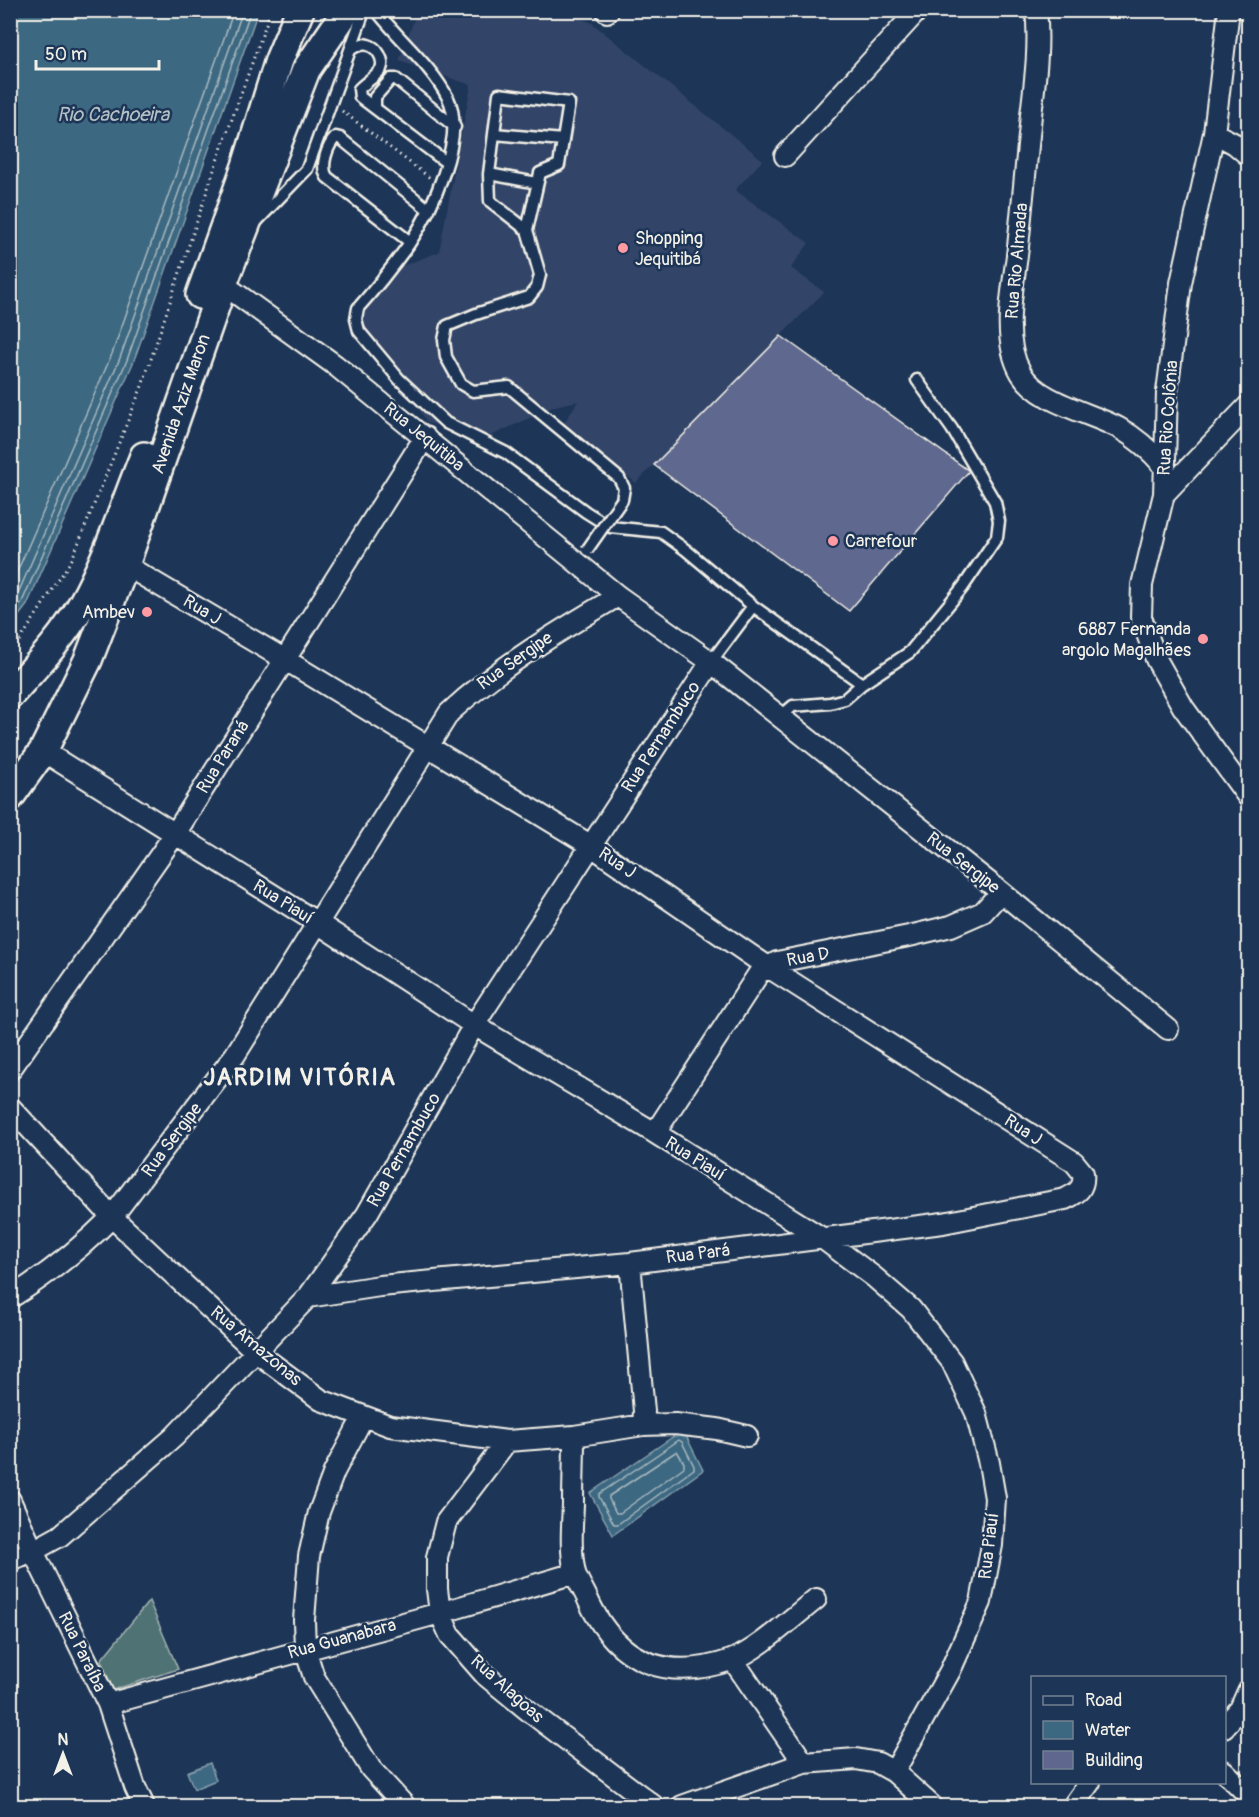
<svg xmlns="http://www.w3.org/2000/svg" width="1259" height="1817" font-family="Pangolin,sans-serif">
	<rect width="100%" height="100%" fill="#1d3557"/>
	<filter id="ink" filterUnits="userSpaceOnUse"><feTurbulence type="fractalNoise" baseFrequency=".0167" numOctaves="2"/><feDisplacementMap in="SourceGraphic" scale="12" xChannelSelector="R" yChannelSelector="G"/><feConvolveMatrix kernelMatrix="1 2 1 2 8 2 1 2 1" color-interpolation-filters="sRGB"/></filter>
	<g filter="url(#ink)">
		<!-- built -->
		<path fill="#314468" d="M417,11H563L592,23L763,160L735,190L809,243L791,268L824,292L636,483L562,426L578,401L555,406L491,436L427,423L391,360L355,326L386,272L439,252L471,85L399,61Z"/>
		<!-- green -->
		<path fill="#507374" stroke="#a2b2ae" stroke-width="1.5" d="M149,1601L178,1669L113,1690L101,1660Z"/>
		<!-- water -->
		<path fill="#3c6882" stroke="#869fab" stroke-width="1.5" d="M11,10L258,11L133,363L27,605L11,626Z
			M683,1430L703,1470L613,1535L590,1493Z
			M210,1763L216,1780L194,1789L187,1772Z"/>
		<g fill="none" stroke-linecap="round" stroke-linejoin="round">
			<!-- shore -->
			<path stroke="#aababf" stroke-width="1.5" d="M10,588L112,354L234,10
				M10,604L16,598L120,358L243,10
				M10,616L22,602L127,360L251,10
				M679,1440L682,1442L694,1466V1469L618,1524H614L599,1497V1494Z
				M677,1451L684,1463V1467L620,1513H616L609,1499V1496Z"/>
		</g>
		<!-- building -->
		<path fill="#5f678e" stroke="#f4f1e8" stroke-width="1.5" d="M781,336L969,471L849,611L654,465Z"/>
		<g fill="none" stroke-linecap="round" stroke-linejoin="round">
			<!-- lane casing -->
			<g stroke="#f4f1e8" stroke-width="15">
				<path id="lane" d="M376,10C399,40 431,65 448,98C467,136 431,212 409,244C393,266 376,288 358,308L356,319L359,331L399,379L446,423L506,453L586,512L610,527L661,532L686,550L753,606L862,684L910,652L963,587L997,537L999,521L995,502L952,429L917,380
					M350,50C355,46 361,43 368,45C377,47 385,60 381,69C376,76 365,83 359,89L360,97L447,163
					M375,108V97L391,79H396L455,127
					M494,134L563,140
					M489,174L537,183
					M256,222L307,169L362,17V10
					M527,230L490,201L489,174L499,94L569,103L559,165L540,173L527,230L540,275L537,287L529,297L476,314L447,326L444,340L446,357L461,384L473,391L509,387L619,478L624,488L622,500
					M410,242L327,177C320,166 327,146 336,137L340,138L429,210
					M711,662L753,606
					M780,717L793,706L830,703L845,699L862,684"/>
			</g>
			<!-- street casing -->
			<g stroke="#f4f1e8" stroke-width="24">
				<path id="street" d="M1036,10C1040,45 1035,81 1031,115C1027,159 1022,203 1018,247C1014,285 1000,337 1021,373C1039,403 1089,412 1119,428C1137,438 1150,450 1164,466
					M1229,10L1214,133L1181,283L1167,392L1164,494L1142,585L1141,617L1156,659L1183,707L1248,797
					M607,12L609,10
					M1214,133L1235,144L1248,155
					M785,156L918,10
					M223,284L335,365L618,596L711,662L1001,892L1168,1029
					M1164,494L1248,406
					M125,565L284,659L590,845L768,967L1074,1162L1083,1173C1085,1188 1078,1193 1065,1199L943,1223L630,1263L380,1286L308,1297
					M43,751L316,922L474,1025L655,1133L822,1238L874,1277L911,1309L952,1362L976,1413L989,1463L995,1498L992,1545L981,1602L950,1671L894,1772
					M10,1070L175,834L425,437
					M10,1107L112,1217L256,1352L321,1400L390,1426L507,1441L574,1436L643,1425L675,1424L717,1429L747,1436
					M655,1133L759,973L777,962L909,936L951,926L983,912L1001,892
					M630,1263L644,1411L643,1425
					M10,1298C47,1275 81,1248 112,1217L235,1055L449,713C500,666 559,631 618,596
					M363,1417L334,1472L319,1512L309,1556L304,1620L305,1649L314,1677L371,1769L405,1806
					M574,1436C574,1459 573,1482 573,1505C572,1526 570,1551 575,1573C578,1582 585,1592 589,1602C618,1663 667,1682 731,1660C756,1652 794,1616 816,1599
					M507,1441L446,1522L437,1557V1589L440,1613L450,1635L485,1675L530,1712L654,1806
					M10,1500L33,1551L108,1704L135,1787L144,1806
					M10,1560L33,1551L60,1536L174,1437L308,1297L367,1214L474,1025L711,662
					M733,1660L804,1763
					M108,1704L440,1613L575,1573
					M1224,1727L1240,1709L1248,1691
					M1224,1771L1248,1795
					M682,1806L804,1763L856,1759L878,1763L894,1772L932,1806
					M1073,1806L1090,1782"/>
			</g>
			<!-- secondary casing -->
			<g stroke="#f4f1e8" stroke-width="32">
				<path id="secondary" d="M200,295L246,166L279,60L300,10
					M10,695C36,666 63,638 82,604C108,558 124,505 144,456
					M10,797L43,751L88,660L125,565L223,284L306,70L347,10"/>
			</g>
			<!-- path -->
			<path stroke="#f4f1e8" stroke-width="3" stroke-dasharray="1.5 4.5" stroke-linecap="butt" d="M342,111L430,178
				M10,656L72,559L142,386L217,161L271,10"/>
			<!-- lane -->
			<use href="#lane" stroke="#1d3557" stroke-width="10"/>
			<!-- street -->
			<use href="#street" stroke="#1d3557" stroke-width="20"/>
			<!-- secondary -->
			<use href="#secondary" stroke="#1d3557" stroke-width="27"/>
			<!-- lane-bridge casing -->
			<g stroke="#f4f1e8" stroke-width="15" stroke-linecap="butt">
				<path id="lane-bridge" d="M587,550L622,500"/>
			</g>
			<!-- lane-bridge -->
			<use href="#lane-bridge" stroke="#1d3557" stroke-width="10"/>
		</g>
	</g>
	<!-- markers -->
	<g fill="#ff9aa2" stroke="#1d3557" stroke-width="2">
		<circle cx="623" cy="248" r="6"/>
		<circle cx="833" cy="541" r="6"/>
		<circle cx="147" cy="612" r="6"/>
		<circle cx="1203" cy="639" r="6"/>
	</g>
	<g text-anchor="middle" dominant-baseline="central" stroke-width="5" stroke-linejoin="round" paint-order="stroke">
		<!-- poi labels -->
		<g font-size="18" fill="#f4f1e8" stroke="#1d3557" text-anchor="start">
			<text x="635" y="238">Shopping<tspan x="635" dy="21">Jequitibá</tspan></text>
			<text x="845" y="541">Carrefour</text>
			<text x="135" y="612" text-anchor="end">Ambev</text>
			<text x="1191" y="629" text-anchor="end">6887 Fernanda<tspan x="1191" dy="21">argolo Magalhães</tspan></text>
		</g>
		<!-- street labels -->
		<g font-size="18" fill="#f4f1e8" stroke="#1d3557">
			<text transform="translate(1017 261) rotate(-85)">Rua Rio Almada</text>
			<text transform="translate(181 404) rotate(-71)">Avenida Aziz Maron</text>
			<text transform="translate(1168 418) rotate(-86)">Rua Rio Colônia</text>
			<text transform="translate(424 437) rotate(39)">Rua Jequitiba</text>
			<text transform="translate(202 610) rotate(31)">Rua J</text>
			<text transform="translate(515 661) rotate(-35)">Rua Sergipe</text>
			<text transform="translate(661 737) rotate(-57)">Rua Pernambuco</text>
			<text transform="translate(223 757) rotate(-58)">Rua Paraná</text>
			<text transform="translate(617 863) rotate(34)">Rua J</text>
			<text transform="translate(963 863) rotate(38)">Rua Sergipe</text>
			<text transform="translate(283 902) rotate(32)">Rua Piauí</text>
			<text transform="translate(808 957) rotate(-10)">Rua D</text>
			<text transform="translate(1023 1130) rotate(33)">Rua J</text>
			<text transform="translate(172 1140) rotate(-53)">Rua Sergipe</text>
			<text transform="translate(404 1150) rotate(-60)">Rua Pernambuco</text>
			<text transform="translate(695 1159) rotate(32)">Rua Piauí</text>
			<text transform="translate(698 1254) rotate(-7)">Rua Pará</text>
			<text transform="translate(256 1346) rotate(40)">Rua Amazonas</text>
			<text transform="translate(989 1546) rotate(-83)">Rua Piauí</text>
			<text transform="translate(342 1639) rotate(-15)">Rua Guanabara</text>
			<text transform="translate(82 1652) rotate(64)">Rua Paraíba</text>
			<text transform="translate(507 1689) rotate(42)">Rua Alagoas</text>
		</g>
		<!-- water labels -->
		<g font-size="20" font-style="italic" fill="#b4c1c4" stroke="#1d3557">
			<text x="113" y="114">Rio Cachoeira</text>
		</g>
		<!-- district labels -->
		<g font-size="24" font-weight="bold" letter-spacing="1.5" fill="#f4f1e8" stroke="#1d3557">
			<text x="300" y="1077">JARDIM VITÓRIA</text>
		</g>
	</g>
	<!-- margin -->
	<rect width="1259" height="1817" fill="none" stroke="#1d3557" stroke-width="36"/>
	<rect x="18" y="18" width="1223" height="1781" fill="none" stroke="#f4f1e8" stroke-width="2" filter="url(#ink)"/>
	<!-- legend -->
	<rect x="1031" y="1676" width="195" height="108" fill="#1d3557" stroke="#738091" stroke-width="1.5"/>
	<rect x="1043" y="1696" width="30" height="9" fill="#1d3557" stroke="#738091" stroke-width="1.5"/>
	<text x="1085" y="1706" font-size="18" fill="#f4f1e8">Road</text>
	<rect x="1043" y="1721" width="30" height="18" fill="#3c6882" stroke="#738091" stroke-width="1.5"/>
	<text x="1085" y="1736" font-size="18" fill="#f4f1e8">Water</text>
	<rect x="1043" y="1751" width="30" height="18" fill="#5f678e" stroke="#738091" stroke-width="1.5"/>
	<text x="1085" y="1766" font-size="18" fill="#f4f1e8">Building</text>
	<!-- north arrow -->
	<g transform="translate(63 1754)" stroke="#1d3557" stroke-width="4.5" paint-order="stroke">
	<path d="M0-4.5L10 22L0 15L-10 22Z" fill="#f4f1e8"/>
	<text y="-9" font-size="16" font-weight="bold" text-anchor="middle" fill="#f4f1e8">N</text>
	</g>
	<!-- scale -->
	<path d="M36 60v9h123v-9" fill="none" stroke="#f4f1e8" stroke-width="3"/>
	<text x="45" y="60" font-size="18" fill="#f4f1e8" stroke="#1d3557" stroke-width="4.5" paint-order="stroke">50 m</text>
</svg>
